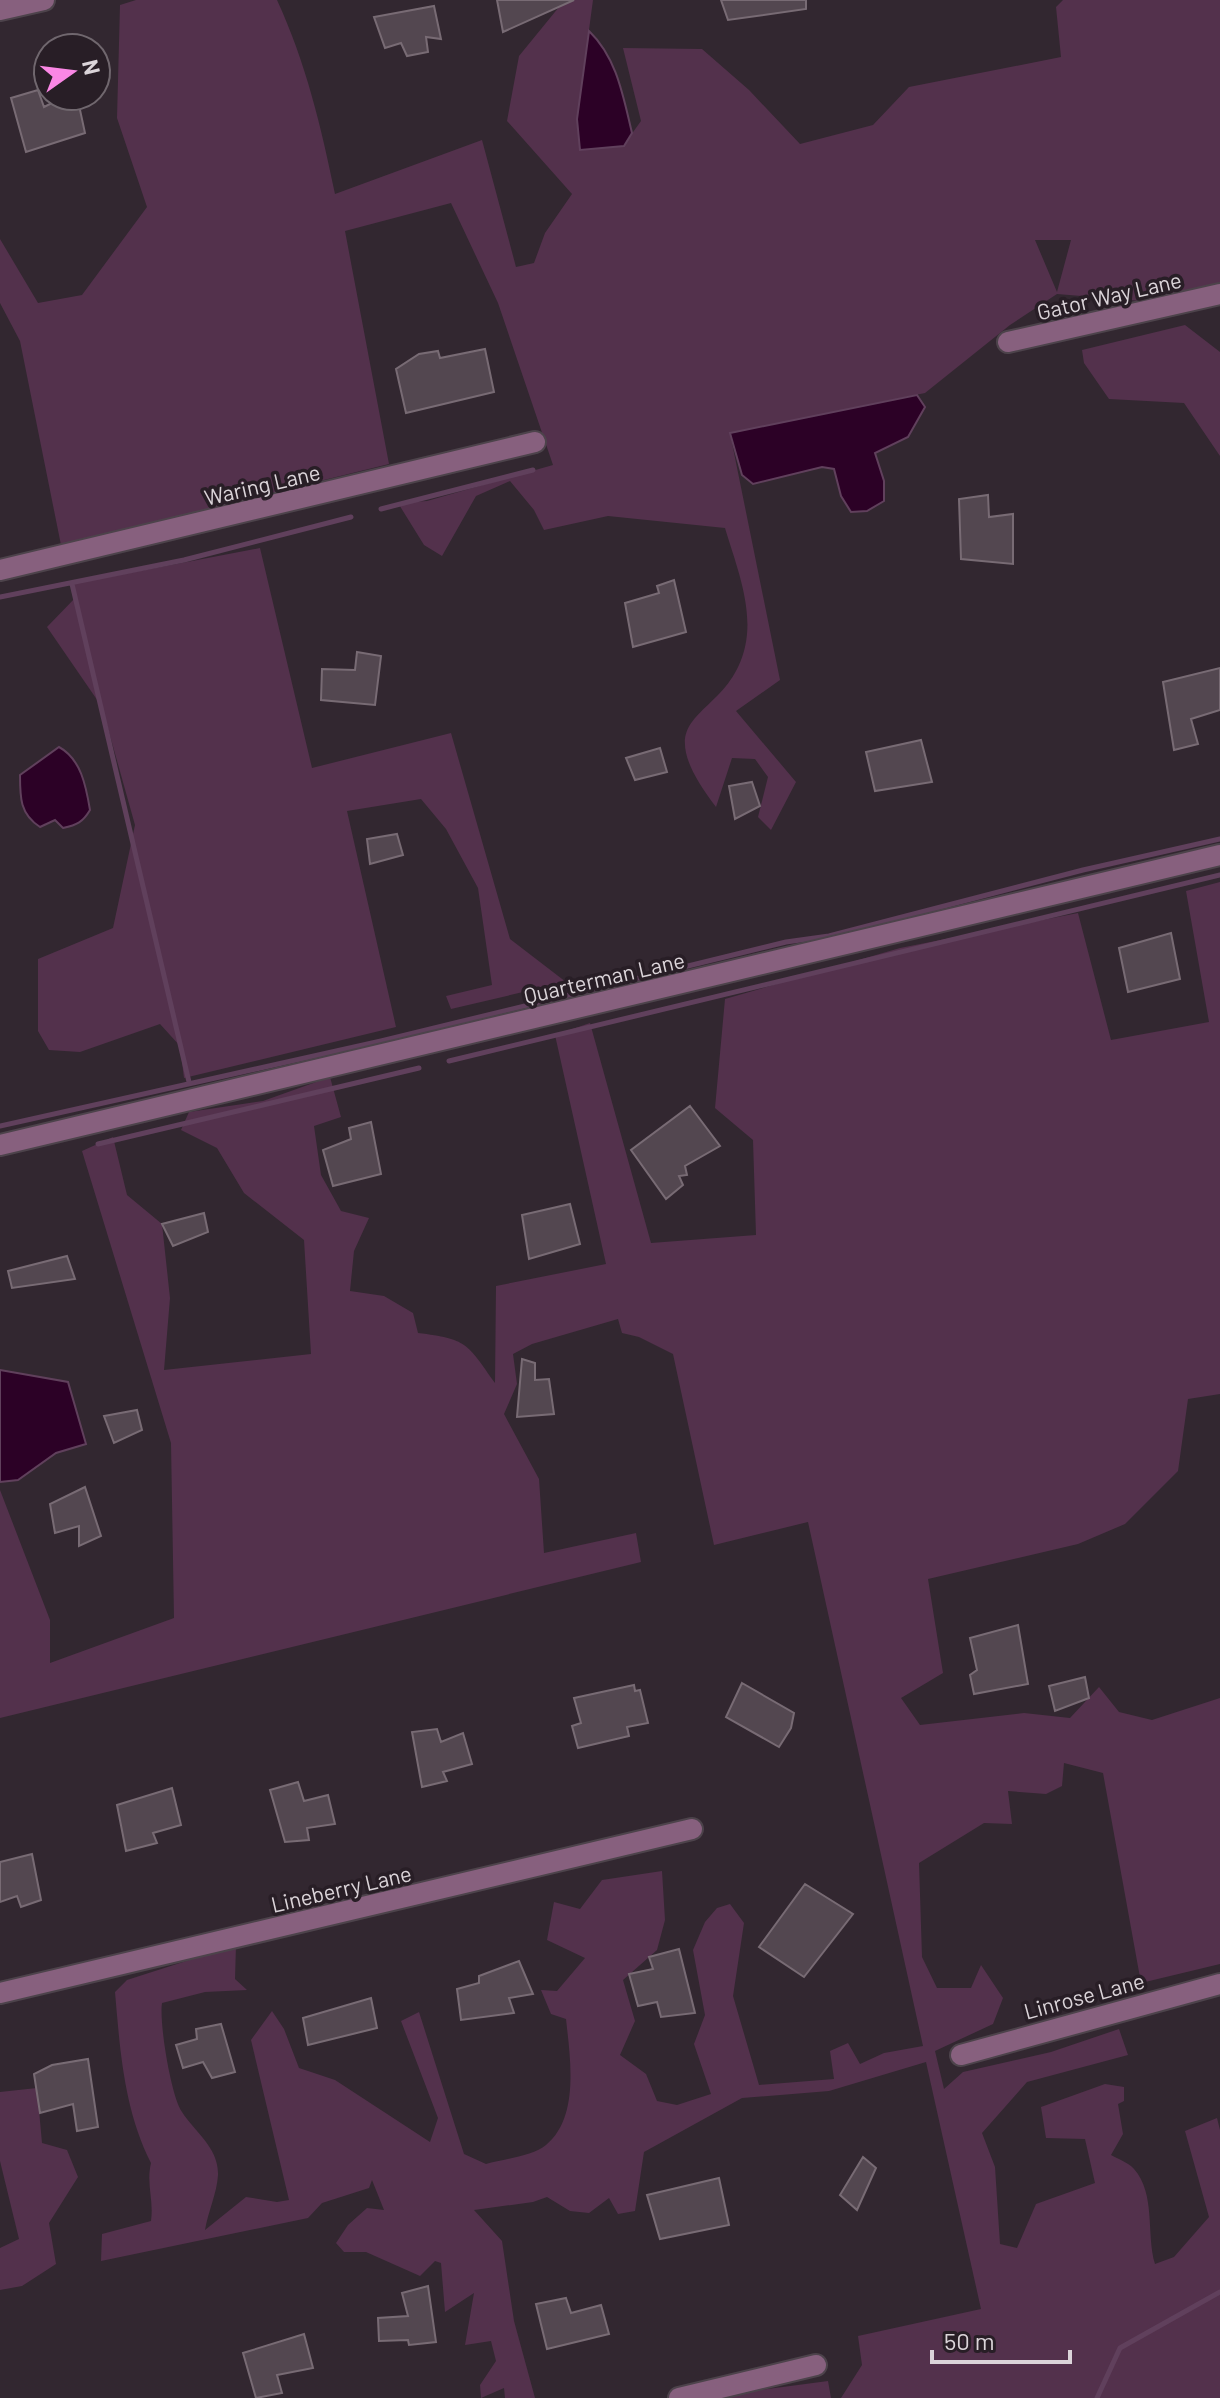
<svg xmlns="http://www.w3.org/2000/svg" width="1220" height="2398" font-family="Barlow,sans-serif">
	<rect width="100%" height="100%" fill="#322730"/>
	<!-- green -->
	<path fill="#53314c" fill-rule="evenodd" d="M136,0H277C306,63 321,126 335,194L482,140L516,267L534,263L545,233L572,194L507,121L519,56L559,7L573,0H593L577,119L623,146L641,121L623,48L702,49L749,90L800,144L873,125L909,87L1061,57L1056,7L1063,0H1220V285L1142,301L1057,294L1010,325L925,393L730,433L780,680L736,711L796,782L771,830L758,817L768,777L755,759L732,758L716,807C639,706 727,725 745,647C754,608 736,565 725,528L608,516L544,530L534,510L510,481L476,496L442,556L424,545L398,503L427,501L553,465L498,303L451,203L345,231L389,464L61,545L20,341L0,303V239L38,303L82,295L147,207L117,118L120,5ZM1035,240H1071L1057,292Z
		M1185,325L1220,352V456L1184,403L1109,399L1084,363L1082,350Z
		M260,548L312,768L451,733L510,939L566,982L451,1009L446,996L492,985L478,888L446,829L421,799L347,811L396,1027L184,1078L180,1046L160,1024L80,1052L49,1050L38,1031V959L113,928L135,825L102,707L47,627L77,596L72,584Z
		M1220,882V1394L1188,1399L1178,1471L1125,1524L1078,1544L928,1579L943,1673L901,1698L920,1725L1024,1713L1070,1718L1099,1687L1119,1712L1152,1720L1220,1698V1964L1141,1983L1103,1773L1064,1763L1062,1786L1046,1794L1008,1791L1012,1824L984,1823L919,1863L922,1957L937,1988H971L981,1965L1003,1998L993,2024L935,2051L944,2089L963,2072L1051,2052L1119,2029L1128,2055L1027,2082L982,2133L995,2167L1000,2244L1017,2248L1036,2204L1095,2183L1085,2139L1046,2138L1041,2107L1105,2084L1124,2087V2101L1118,2104L1123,2134L1111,2155C1118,2159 1129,2163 1134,2169C1156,2194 1146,2234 1155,2264L1174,2257L1209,2217L1185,2131L1217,2118L1220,2130V2398H841L862,2365L858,2336L981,2309L926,2062L829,2091L742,2098L644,2152L635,2211L618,2214L609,2198L589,2213L570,2211L547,2197L533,2202L474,2210L502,2241L514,2321L535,2398H505L504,2388L481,2398L480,2385L496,2361L491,2341L465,2345L474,2293L445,2312L441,2263L435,2261L420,2276L366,2252H344L336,2243L348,2225L367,2208L384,2210L372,2180L369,2188L322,2203L308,2218L101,2261L102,2234L151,2221C154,2200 146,2184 151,2163C124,2110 120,2050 115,1992L127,1980L236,1945L235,1979L247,1990L205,1992L162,2003C159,2023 171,2096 182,2112C195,2132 219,2148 218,2175C217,2193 208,2212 205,2230L246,2197L277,2202L289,2200L251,2040L272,2011L284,2029L299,2068L335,2080L430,2142L438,2118L401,2021L419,2012L464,2154L486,2164C503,2159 533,2156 546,2145C580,2117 570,2057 566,2019L551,2014L541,1990L557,1991L585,1958L547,1940L554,1902L580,1909L602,1880L662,1871L665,1920L657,1950L623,1980L635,2021L620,2055L646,2074L657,2101L677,2105L711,2094L694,2044L705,2015L693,1950L705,1922L717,1908L730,1904L744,1923L733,1996L759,2085L834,2079L830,2051L848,2043L860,2064L884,2053L923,2046L808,1522L714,1545L673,1354L639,1337L622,1333L618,1319L532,1344L513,1354L517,1384L504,1414L539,1479L544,1553L636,1533L641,1562L0,1718V1490L50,1620V1663L174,1618L171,1443L82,1151L113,1137L127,1195L162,1224L170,1298L164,1370L311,1354L304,1240L244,1193L217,1148L181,1130L189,1112L263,1101L330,1077L341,1117L314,1126L321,1175L341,1211L369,1218L354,1251L350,1291L384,1296L413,1313L418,1333C467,1339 467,1343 495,1383L496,1286L606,1264L555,1035L590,1023L651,1243L756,1235L753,1140L715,1108L725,999L900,948L1078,913L1111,1040L1209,1022L1186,891Z
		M37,2088L42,2143L67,2150L78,2177L49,2223L56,2264L22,2286L0,2290V2248L19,2239L0,2161V2092Z
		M828,2381L831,2398H723L731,2394Z"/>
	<!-- water -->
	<path fill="#2c0126" stroke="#60405c" stroke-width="2" d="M589,31C617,58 623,96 632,133L624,146L580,150L577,119Z
		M917,395L925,407L908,437L875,453L884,481V501L867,511L851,512L841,496L834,469L822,467L753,484L742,475L730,433Z
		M59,747C81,759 86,786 90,810C83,822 77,825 63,828L55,820L40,827C20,814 20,798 20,775Z
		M0,1370L68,1382L86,1444L56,1453L18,1480L0,1482Z"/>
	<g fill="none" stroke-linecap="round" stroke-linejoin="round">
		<!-- stream -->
		<path stroke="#60405c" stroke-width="5" d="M381,509L533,470
			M72,584L189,1082
			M0,597L184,560L351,517
			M449,1061L1220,875
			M0,1126L381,1041L786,942L829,936L1083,870L1220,839
			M98,1144L419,1068
			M1097,2398L1120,2348L1220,2292"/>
	</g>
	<!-- building -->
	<path fill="#534750" stroke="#786b74" stroke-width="2" d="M497,0H574L503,32Z
		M721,0H806V9L728,20Z
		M434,6L441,39L426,37L428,52L407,56L401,43L385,48L374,17Z
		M38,90L44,107L66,96H77L85,133L26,152L11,98Z
		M485,349L494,392L406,413L396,369L419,354L438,351L440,358Z
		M988,495L989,517L1013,514V564L961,559L959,499Z
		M674,580L686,632L633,647L625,603L659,593L657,586Z
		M357,652L381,656L375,705L321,700L322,669L355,670Z
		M1220,668V710L1191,719L1198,744L1174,750L1163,682Z
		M921,740L932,782L875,791L866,752Z
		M660,748L667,772L635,780L626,758Z
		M752,782L760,806L735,819L729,786Z
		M397,834L403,855L370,864L367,839Z
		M1171,933L1180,979L1128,992L1119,948Z
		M690,1106L720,1146L685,1166L687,1175L679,1176L683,1185L666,1199L631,1150Z
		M371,1122L381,1174L333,1186L323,1150L351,1139L349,1128Z
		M570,1204L580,1244L529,1259L522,1215Z
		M204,1213L208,1232L173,1246L162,1224Z
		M67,1256L75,1279L12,1288L8,1271Z
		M522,1359L535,1363V1380L549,1379L554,1414L517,1417Z
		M137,1410L142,1430L114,1443L104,1416Z
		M85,1487L101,1536L79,1546V1526L55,1533L50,1504Z
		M1018,1625L1028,1684L974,1694L970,1675L977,1670L970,1638Z
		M1085,1677L1089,1698L1055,1711L1049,1686Z
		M742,1683L794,1713L791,1728L779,1747L726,1717Z
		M634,1685L635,1691L640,1690L648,1723L627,1727L629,1736L578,1748L572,1726L581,1723L574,1698Z
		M437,1729L441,1742L463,1733L472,1764L443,1772L447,1781L422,1787L412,1732Z
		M298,1782L304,1801L328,1795L335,1824L307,1828L309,1840L285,1842L270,1790Z
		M172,1788L181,1825L153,1833L157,1843L126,1851L117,1805Z
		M32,1854L41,1900L21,1907L17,1896L0,1902V1862Z
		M805,1884L853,1914L804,1977L759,1947Z
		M679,1949L695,2013L661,2017L657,2002L638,2006L629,1974L653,1969L649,1957Z
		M519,1961L533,1994L509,1998L514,2013L461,2020L457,1989L479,1983V1976Z
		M371,1998L377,2028L308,2045L303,2018Z
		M221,2024L235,2072L212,2078L203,2062L183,2068L176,2045L197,2039L196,2029Z
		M88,2059L98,2127L77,2131L73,2104L40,2113L34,2074L52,2065Z
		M863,2157L876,2168L857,2210L840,2195Z
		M719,2178L729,2225L660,2239L647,2195Z
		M428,2286L436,2342L409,2345L408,2340L379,2341L378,2318L408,2316L402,2293Z
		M566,2298L571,2313L601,2305L609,2334L547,2349L536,2304Z
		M304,2334L313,2368L277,2375L282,2393L256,2398L243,2353Z"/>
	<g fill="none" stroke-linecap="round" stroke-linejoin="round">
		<!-- minor casing -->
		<g stroke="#4d434b" stroke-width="24">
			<path id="minor" d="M0,10L44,0
				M1008,342L1220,294
				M0,570L535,442
				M0,1145L1220,855
				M0,1993L692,1829
				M961,2055L1220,1984
				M679,2398L816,2365"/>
		</g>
		<!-- minor -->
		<use href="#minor" stroke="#87607e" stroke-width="20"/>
	</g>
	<g text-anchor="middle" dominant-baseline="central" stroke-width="7" stroke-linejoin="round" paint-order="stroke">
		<!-- street labels -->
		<g font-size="22" fill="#dbd4d9" stroke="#281e26">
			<text transform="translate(1109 295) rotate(-13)">Gator Way Lane</text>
			<text transform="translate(262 484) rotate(-13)">Waring Lane</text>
			<text transform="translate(604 977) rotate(-13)">Quarterman Lane</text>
			<text transform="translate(341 1888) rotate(-13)">Lineberry Lane</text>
			<text transform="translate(1084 1995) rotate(-15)">Linrose Lane</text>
		</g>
	</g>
	<!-- north arrow -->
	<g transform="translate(72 72) rotate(76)"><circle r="38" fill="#281e26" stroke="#70676e" stroke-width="2"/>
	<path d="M0-6L14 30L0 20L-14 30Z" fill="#fb87e5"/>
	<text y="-12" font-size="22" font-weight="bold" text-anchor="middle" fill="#dbd4d9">N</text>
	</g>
	<!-- scale -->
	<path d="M932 2350v12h138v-12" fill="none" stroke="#dbd4d9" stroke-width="4"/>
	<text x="944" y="2350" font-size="24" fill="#dbd4d9" stroke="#281e26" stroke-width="6" paint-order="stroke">50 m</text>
</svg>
